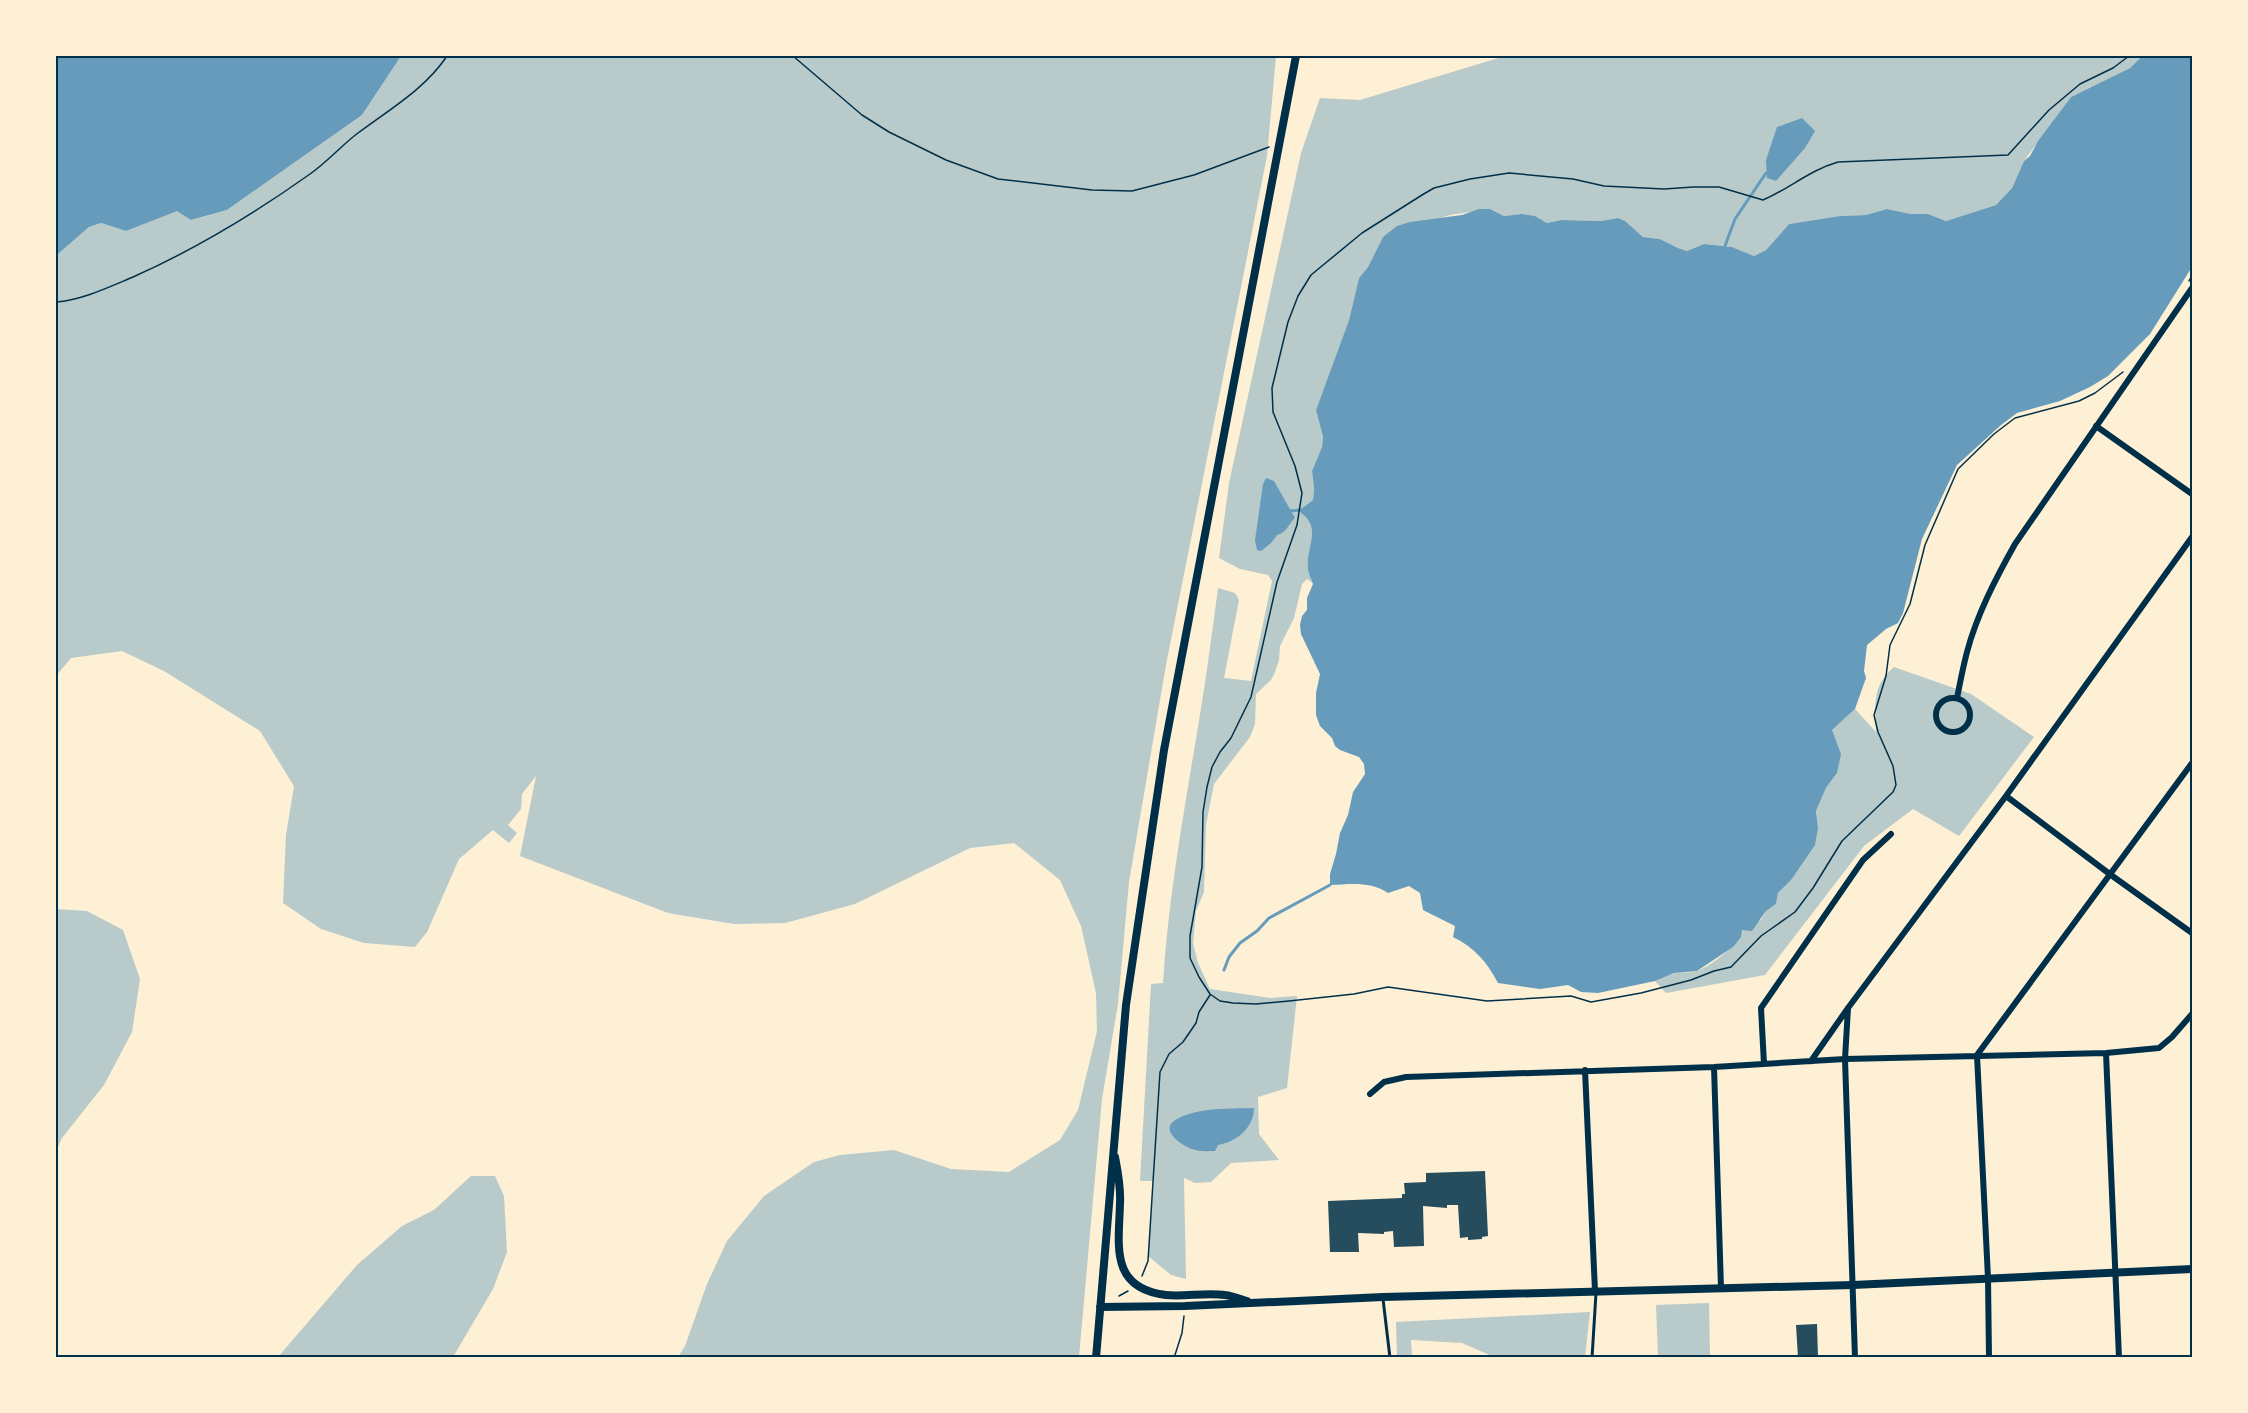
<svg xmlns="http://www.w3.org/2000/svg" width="2248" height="1413" font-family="'Nunito Sans',sans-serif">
	<rect width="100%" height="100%" fill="#fdf0d5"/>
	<!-- green -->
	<path fill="#b9caca" d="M401,56H1276L1267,156L1166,665L1129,882L1118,1004L1102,1099L1079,1357H678L685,1346L707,1284L727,1241L764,1196L814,1162L840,1155L894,1150L951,1169L1009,1172L1060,1140L1078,1110L1097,1031L1096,993L1081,926L1060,880L1014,843L970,848L855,904L785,923L734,924L668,913L520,856L536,776L522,794L521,809L508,825L517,833L509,843L493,830L459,859L427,932L415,947L364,943L321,929L283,903L286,835L294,786L260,731L164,671L122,651L71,658L56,676V266L58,254L89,227L101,223L126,231L177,210L192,220L227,210L362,115Z
		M1505,56H2142L2130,68L2071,97L2024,161L2012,188L1996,205L1946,221L1928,214H1911L1887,209L1866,215L1840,216L1789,224L1766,250L1754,256L1732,247L1704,244L1687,251L1678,248L1660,239L1643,237L1625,221L1618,218L1601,221L1561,220L1547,223L1535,216L1522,214L1504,216L1490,209L1450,215L1383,237L1368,267L1359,278L1349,320L1316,410L1323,437L1322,447L1312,471L1314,488L1313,500L1301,509V512C1325,529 1305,547 1308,570C1309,574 1311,579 1313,583L1307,579L1302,584L1294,618L1280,646L1279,660L1275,672L1271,680L1256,694L1255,724L1250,737L1214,784L1206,825L1204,892L1196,911L1193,943L1198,963L1210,989L1270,998L1297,996L1287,1088L1258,1097L1259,1134L1279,1160L1231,1163L1211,1182L1195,1183L1184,1178L1186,1279L1171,1275L1148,1256L1154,1181H1140L1151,984L1163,983C1169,888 1187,796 1202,702C1208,664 1213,626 1218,588L1235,593L1239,600L1224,678L1251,681L1272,581L1268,575L1240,569L1219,558L1229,483L1301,153L1320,98L1360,100Z
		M1894,667L1971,694L2034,737L1959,836L1913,809L1864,846L1765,975L1666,993L1655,981C1662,978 1669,974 1677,973C1683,972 1691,973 1697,971C1711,966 1739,945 1742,930L1761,920L1766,911L1776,904L1778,893L1791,880L1818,828L1816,811L1826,788L1837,773L1832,730L1855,709L1876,732C1875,705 1872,685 1894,667Z
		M56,909L87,911L123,930L140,979L132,1032L104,1085L62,1138L56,1151Z
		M471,1176H495L504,1196L507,1252L493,1289L453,1357H278L357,1265L402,1226L434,1210Z
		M1709,1303L1710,1357H1658L1656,1305Z
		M1590,1312L1585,1357H1494L1462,1343L1411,1340L1412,1357H1397L1396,1322Z"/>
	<!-- water -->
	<path fill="#669bbc" d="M56,56H401L362,115L227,210L191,220L177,211L126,231L101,223L89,227L58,254L56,266Z
		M2142,56H2192V267L2150,334L2108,376L2090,387L2060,401L2017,413L2001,425L1957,465L1922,539L1903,613L1898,623L1886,629L1867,645L1864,671L1866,678L1855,709L1832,730L1841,754L1837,773L1826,788L1816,811L1818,828L1815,845L1791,880L1778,893L1776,904L1766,911L1752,931L1742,930L1741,937L1733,947L1697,971L1674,973L1655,981L1598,993L1581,992L1568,985L1540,989L1498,983C1487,962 1474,947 1453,937L1455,926L1423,910L1420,893L1409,886L1388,893C1371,881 1350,884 1330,885V874L1336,854L1340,833L1348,815L1353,792L1365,774L1364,764L1359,757L1340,750L1335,746L1332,738L1320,726L1316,715V693L1320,674L1301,634L1300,625L1302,616L1307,610V598L1313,584C1311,579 1309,574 1308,570C1305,548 1323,528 1301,513V509L1313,500L1314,488L1312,471L1322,447L1323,437L1316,410L1349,320L1359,278L1368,267L1383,237L1397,226L1410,222L1462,215L1479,209H1490L1504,216L1522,214L1535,216L1547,223L1561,220L1601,221L1618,218L1625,221L1643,237L1660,239L1678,248L1687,251L1704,244L1732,247L1754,256L1766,250L1789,224L1840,216L1866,215L1887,209L1911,214H1928L1946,221L1996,205L2012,188L2024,161L2030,156L2038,141L2071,97L2130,68Z
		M1802,118L1815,131L1805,148L1776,181L1767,178L1766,160L1777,127Z
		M1266,478L1274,481L1295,518C1287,525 1288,532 1277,535L1271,543L1261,551L1257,550L1255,540L1263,484Z
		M1254,1108C1254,1128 1236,1142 1218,1145L1215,1151C1208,1151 1199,1152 1192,1149C1179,1144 1157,1128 1179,1118C1202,1107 1228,1109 1254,1108Z"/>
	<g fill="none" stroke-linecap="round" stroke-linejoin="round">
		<!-- stream -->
		<path stroke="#669bbc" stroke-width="3" d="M1725,246L1735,219L1766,173
			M1288,511L1302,510
			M1224,970L1229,957L1240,943L1257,931L1269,918L1330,885"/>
	</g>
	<!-- building -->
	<path fill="#264d5e" d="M1485,1171L1488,1236L1482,1237V1239L1468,1240V1237L1460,1238L1458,1205H1447V1208L1423,1206L1424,1246L1394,1247L1393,1231L1384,1232V1234L1358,1233L1359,1252H1330L1328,1201L1402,1198V1194H1405L1404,1183L1426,1182V1173Z
		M1817,1324L1818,1358H1798L1796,1325Z"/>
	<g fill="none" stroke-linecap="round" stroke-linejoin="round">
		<!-- path -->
		<path stroke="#003049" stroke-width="1.5" d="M793,56L862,115L889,132L946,160L998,179L1092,190L1132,191L1194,175L1269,147
			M2189,281L2192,275
			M56,302C82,300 109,287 133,277C196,249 254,214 310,174C327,162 342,145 358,133C390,109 425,89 447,56
			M2123,372L2095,393L2079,401L2015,418L1994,434L1958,469L1925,545L1910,604L1890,645L1886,676L1874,715L1878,732L1893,766L1896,785L1893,792L1842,841L1813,888L1795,912L1761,936L1731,967L1714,971L1691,980L1641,993L1591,1002L1571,996L1487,1001L1388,987L1354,994L1289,1001L1256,1004L1233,1003L1220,1001L1210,994L1199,977L1190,958V936L1202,867L1203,812L1207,787L1212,767L1220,752L1231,738L1251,697L1277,582L1297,525L1302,493L1295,466L1273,412L1272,388L1288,322L1298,296L1311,275L1362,233L1422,195L1434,188L1470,179L1509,173L1573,179L1604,186L1664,189L1693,187H1719L1763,200C1789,189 1810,170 1838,162L2008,155L2049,110L2080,84L2113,68L2129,56
			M1142,1276L1148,1261L1160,1072L1169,1054L1183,1042L1196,1023L1199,1012L1210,995
			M1119,1296L1128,1291
			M1174,1358L1182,1333L1184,1316"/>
		<!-- service -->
		<path stroke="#003049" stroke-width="3" d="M1383,1299L1390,1358
			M1592,1358L1596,1293"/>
		<!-- minor -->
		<path stroke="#003049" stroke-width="6" d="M2096,426L2192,494
			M1957,698C1960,683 1963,667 1967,652C1977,614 1996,578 2015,544L2192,288
			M1936 715a17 17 0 1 1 34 0a17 17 0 1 1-34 0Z
			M2006,796L2111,875L2192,933
			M1848,1008L1845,1059L1855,1358
			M2106,1053L2119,1358
			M1811,1061L1848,1008L2006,796L2192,537
			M1764,1064L1761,1008L1863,860L1891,834
			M1714,1067L1721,1288
			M1585,1070L1595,1291
			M1370,1094L1384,1082L1406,1077L1714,1067L1845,1059L2106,1053L2159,1048L2172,1037L2192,1014
			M1989,1358L1988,1278L1977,1055L2192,763"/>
		<!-- secondary -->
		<path stroke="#003049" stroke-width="8" d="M1115,1157C1118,1173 1121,1187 1120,1203C1119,1245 1109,1288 1166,1295C1185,1297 1206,1292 1225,1295C1233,1296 1240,1299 1247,1301
			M1100,1307L1185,1306L1383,1297L1853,1285L2192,1269
			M1096,1358L1126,1005L1164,750L1296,56"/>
	</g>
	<!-- border -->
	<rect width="2248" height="1413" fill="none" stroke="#fdf0d5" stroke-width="114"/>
	<rect x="57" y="57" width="2134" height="1299" fill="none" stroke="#003049" stroke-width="2"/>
</svg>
